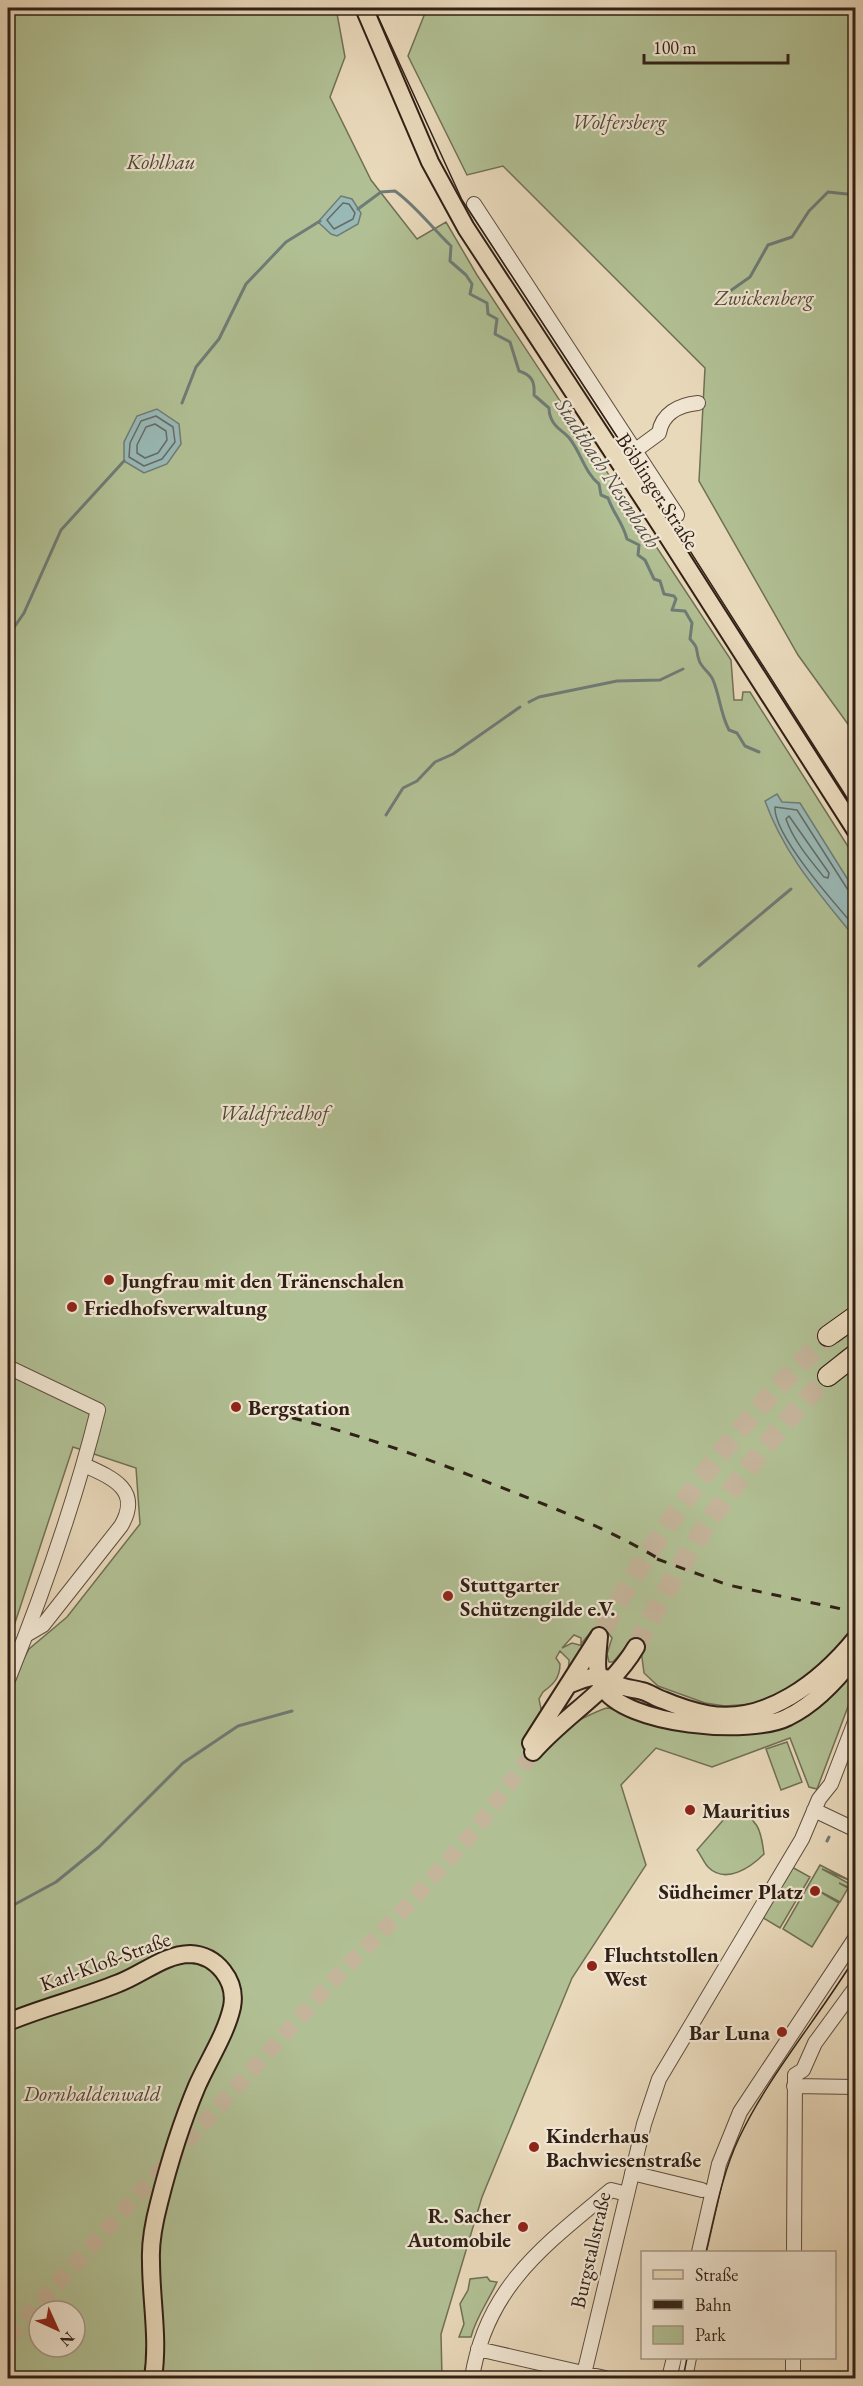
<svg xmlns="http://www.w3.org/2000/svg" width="863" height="2386" font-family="'EB Garamond',serif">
	<rect width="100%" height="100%" fill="#e9d9bb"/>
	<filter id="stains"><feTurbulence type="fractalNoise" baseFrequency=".00333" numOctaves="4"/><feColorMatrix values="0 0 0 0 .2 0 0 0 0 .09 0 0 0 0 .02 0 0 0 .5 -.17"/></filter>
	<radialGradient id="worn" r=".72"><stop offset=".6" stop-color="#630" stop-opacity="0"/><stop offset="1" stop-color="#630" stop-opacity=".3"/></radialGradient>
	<!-- green -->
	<path fill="#b1c094" stroke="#707055" stroke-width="1.5" fill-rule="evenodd" d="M8,8H336L345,57L330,97L371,180L417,239L446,222L477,275L731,660L734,700H742L743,692H750L856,859L855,1304L835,1319L828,1332L831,1342H838L855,1330V1342C837,1354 828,1360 829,1383L833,1384L855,1367V1631L806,1682L752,1704L725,1706L705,1703L658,1686L644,1673L641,1650L626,1647L613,1662H609L607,1654L612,1638L606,1630L593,1629L581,1644V1638L574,1635L562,1648L572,1643L587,1647L541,1719L536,1718L527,1733L524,1747L537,1755C551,1748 552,1743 560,1732C565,1726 599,1710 607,1708L773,1730L855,1664V1688L817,1789L809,1787L790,1738L712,1767L656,1748L621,1785L646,1865L572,1978L482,2197L441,2334L442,2378H8V1689L29,1649L67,1617L140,1524L136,1468L73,1447L8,1644ZM560,1651L569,1660C570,1675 553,1698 541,1709L539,1699L543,1692C552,1685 560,1679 560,1664L556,1658ZM39,2311H75V2347H39Z
		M427,8H855V734L798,655L699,481L705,368L503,166L467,175L408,56Z
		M787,1742L802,1782L781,1790L766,1749Z
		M733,1809C758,1818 761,1829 764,1854C751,1867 726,1885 708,1867C704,1863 701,1855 697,1850Z
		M820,1865L851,1881L822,1869L850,1884L848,1887L839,1883L848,1888L840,1902L810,1886L839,1903L812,1947L783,1929Z
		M790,1866L810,1877L780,1928L760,1916Z
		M487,2277L490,2281L497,2282C489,2300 476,2317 471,2337H459L464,2324L460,2304L468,2290L470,2279Z"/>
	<!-- water -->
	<path fill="#99b9b7" stroke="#6f7c77" stroke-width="1.5" d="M341,196L352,199L361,213L358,224L337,236L331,234L318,222Z
		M157,409L179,424L181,444L167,464L144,473L124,461V442L137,416Z
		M777,794L782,802L800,803L855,891V938C819,893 785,856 765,801Z"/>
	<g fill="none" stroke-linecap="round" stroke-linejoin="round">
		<!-- shore -->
		<path stroke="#646c66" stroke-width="1.5" d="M343,203L349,204L355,213L353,219L334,229L327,220Z
			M156,416L173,427L175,442L162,459L144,466L129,457L130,443L141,421Z
			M155,424L166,431L167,440L158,453L145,458L137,453V445L146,427Z
			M789,816L829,873L828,878L824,877C810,860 793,840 786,819Z
			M856,893L848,890L797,810L775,807C773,835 836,905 856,928"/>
		<!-- stream -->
		<path stroke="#6f7c77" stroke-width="3" d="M358,209L381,192L395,191C416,206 431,227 451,246L450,261L466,275L472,284L470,294L487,303L488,314L497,319L495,334L510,342L519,371C532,375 535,382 534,395L549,408C549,410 550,416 551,418C555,429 564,431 570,439C581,453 585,473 599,484L601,495L608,498C614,515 622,521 627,539L639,545L638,555L645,560L654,579L660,581L664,594L674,596L676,599L672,610L685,611L692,623L690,639C700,650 695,649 699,660C701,668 710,672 713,680C720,696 720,713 729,730L737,733L745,746L759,752
			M723,296L750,277L768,245L792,237L809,211L828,192L856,195
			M182,403L196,367L219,339L246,284L286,242L320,221
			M8,636L24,613L61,530L124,461
			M529,702L539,697L617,681L660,680L683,669
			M386,815L403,788L417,781L435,762L453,754L520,707
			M699,966L791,889
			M827,1841L829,1837
			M8,1908L56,1882L99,1847L183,1763L238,1726L292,1711"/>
		<!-- major-tunnel -->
		<path stroke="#c4b49a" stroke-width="16" stroke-dasharray="16 8" stroke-linecap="butt" d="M8,2338L341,1972L407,1906L476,1829L533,1752"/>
		<!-- highway-tunnel -->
		<path stroke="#c4b49a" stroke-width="20" stroke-dasharray="20 10" stroke-linecap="butt" d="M603,1629C664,1519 738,1423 828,1336
			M636,1647C690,1540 745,1463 828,1376"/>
		<!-- minor casing -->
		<g stroke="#5e4e3f" stroke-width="16">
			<path id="minor" d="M474,204L677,515
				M610,448L629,455L659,433C662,414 678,405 698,403
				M8,1367L98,1410C75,1502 43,1593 8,1680
				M26,1635L43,1625L121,1526C142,1490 113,1478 84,1465
				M814,1810L856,1830
				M795,2075L803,2070L815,2043L856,1987
				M794,2086L856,2087
				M632,2173L702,2190
				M699,2252L719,2164L740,2112L856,1937
				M794,2252L795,2075
				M478,2349L605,2378
				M472,2378C486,2287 545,2245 611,2190L627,2194
				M583,2378L644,2124L659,2079L802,1839L819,1799L831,1784L856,1719
				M669,2378L674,2358
				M685,2378L689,2358
				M793,2378V2358"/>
		</g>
		<!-- major casing -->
		<g stroke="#302016" stroke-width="20">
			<path id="major" d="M364,8L430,162L466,228L661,526L856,831
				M599,1636C598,1652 594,1671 602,1686C624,1726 751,1736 788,1717C815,1704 838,1679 856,1655
				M568,1685C581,1680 595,1673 608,1679C613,1681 618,1686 624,1687C630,1689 636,1689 642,1691C650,1693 656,1698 663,1700C677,1706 692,1711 707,1714C766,1725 821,1681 856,1638
				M531,1743L598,1638
				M533,1752C565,1715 611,1690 636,1647
				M8,2022C44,2007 82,1998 119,1983C141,1975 165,1954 190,1954C217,1955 237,1981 232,2007C226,2034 208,2061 197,2086C181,2124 169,2163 159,2203C154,2222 150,2241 151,2261C151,2301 159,2338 153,2378"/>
		</g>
		<!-- highway casing -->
		<g stroke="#302016" stroke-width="22">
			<path id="highway" d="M828,1336L856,1316
				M828,1376L856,1354"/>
		</g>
		<!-- minor -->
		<use href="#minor" stroke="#f1e6d3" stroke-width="14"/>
		<!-- major -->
		<use href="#major" stroke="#e9d9bb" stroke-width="16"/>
		<!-- highway -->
		<use href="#highway" stroke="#e9d9bb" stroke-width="20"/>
		<!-- tram -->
		<path stroke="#302016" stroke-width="1.5" d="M374,8L462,200L629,455L856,812
			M706,2252C715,2214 722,2174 739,2138C770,2073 819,2017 856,1956
			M683,2378L687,2358"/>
		<!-- rail -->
		<path stroke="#302016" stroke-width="3" stroke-dasharray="10 10" stroke-linecap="butt" d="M253,1409C336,1426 416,1454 495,1485C554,1508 610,1529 664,1562
			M657,1559L728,1585L856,1612"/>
	</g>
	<!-- markers -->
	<g fill="#8f2418" stroke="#f1e6d3" stroke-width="2">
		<circle cx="109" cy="1280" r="6"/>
		<circle cx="72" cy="1307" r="6"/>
		<circle cx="236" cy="1407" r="6"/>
		<circle cx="448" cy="1596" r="6"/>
		<circle cx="690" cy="1810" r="6"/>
		<circle cx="815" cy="1891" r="6"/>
		<circle cx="592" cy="1966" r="6"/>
		<circle cx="782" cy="2032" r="6"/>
		<circle cx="534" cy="2147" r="6"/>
		<circle cx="523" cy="2227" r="6"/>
	</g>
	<g text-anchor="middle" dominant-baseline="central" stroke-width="4.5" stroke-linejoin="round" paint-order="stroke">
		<!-- park labels -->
		<g font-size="21" font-style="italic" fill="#504836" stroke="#f1e6d3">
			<text x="619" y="121">Wolfersberg</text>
			<text x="161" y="161">Kohlhau</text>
			<text x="764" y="297">Zwickenberg</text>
			<text x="274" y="1112">Waldfriedhof</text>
			<text x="92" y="2093">Dornhaldenwald</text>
		</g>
		<!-- street labels -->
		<g font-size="21" fill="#302016" stroke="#f1e6d3">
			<text transform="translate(658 491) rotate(57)">Böblinger Straße</text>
			<text transform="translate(105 1961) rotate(-20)">Karl-Kloß-Straße</text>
			<text transform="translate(590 2250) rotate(-77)">Burgstallstraße</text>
		</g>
		<!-- poi labels -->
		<g font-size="21" font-weight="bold" fill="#302016" stroke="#f1e6d3" text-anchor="start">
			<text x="121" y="1280">Jungfrau mit den Tränenschalen</text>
			<text x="84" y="1307">Friedhofsverwaltung</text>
			<text x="248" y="1407">Bergstation</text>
			<text x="460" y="1584">Stuttgarter<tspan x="460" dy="24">Schützengilde e.V.</tspan></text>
			<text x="702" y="1810">Mauritius</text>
			<text x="803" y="1891" text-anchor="end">Südheimer Platz</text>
			<text x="604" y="1954">Fluchtstollen<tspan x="604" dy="24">West</tspan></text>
			<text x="770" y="2032" text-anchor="end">Bar Luna</text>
			<text x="546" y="2135">Kinderhaus<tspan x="546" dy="24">Bachwiesenstraße</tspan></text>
			<text x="511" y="2215" text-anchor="end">R. Sacher<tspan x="511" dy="24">Automobile</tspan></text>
		</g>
		<!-- water labels -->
		<g font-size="22" font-style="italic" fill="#504e46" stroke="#f1e6d3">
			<text transform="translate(608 473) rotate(57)">Stadtbach Nesenbach</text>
		</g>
	</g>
	<!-- margin -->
	<rect width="863" height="2386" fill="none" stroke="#e9d9bb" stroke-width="30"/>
	<rect x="9" y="9" width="845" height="2368" fill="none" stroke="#302016" stroke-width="3"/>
	<rect x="15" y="15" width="833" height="2356" fill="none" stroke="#302016" stroke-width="1.5"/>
	<!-- legend -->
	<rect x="641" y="2251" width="195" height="108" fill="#f1e6d3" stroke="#a49787" stroke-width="1.5"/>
	<rect x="653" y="2270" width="30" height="9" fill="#e9d9bb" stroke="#a49787" stroke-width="1.5"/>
	<text x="695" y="2281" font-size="18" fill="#302016">Straße</text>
	<rect x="653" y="2300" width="30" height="9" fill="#302016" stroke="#a49787" stroke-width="1.5"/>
	<text x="695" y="2311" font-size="18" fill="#302016">Bahn</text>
	<rect x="653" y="2326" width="30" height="18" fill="#b1c094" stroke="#a49787" stroke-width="1.5"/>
	<text x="695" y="2341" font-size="18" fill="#302016">Park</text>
	<!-- north arrow -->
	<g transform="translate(57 2329) rotate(135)"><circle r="28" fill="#f1e6d3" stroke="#a49787" stroke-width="1.5"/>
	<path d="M0-4.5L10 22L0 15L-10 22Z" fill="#8f2418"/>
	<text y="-9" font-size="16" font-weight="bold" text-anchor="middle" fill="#302016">N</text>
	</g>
	<!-- scale -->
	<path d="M644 54v9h144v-9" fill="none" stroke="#302016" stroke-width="3"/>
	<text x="653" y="54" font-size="18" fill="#302016" stroke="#f1e6d3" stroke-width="4.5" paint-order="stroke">100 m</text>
	<rect width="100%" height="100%" filter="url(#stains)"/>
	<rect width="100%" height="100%" fill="url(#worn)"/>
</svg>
